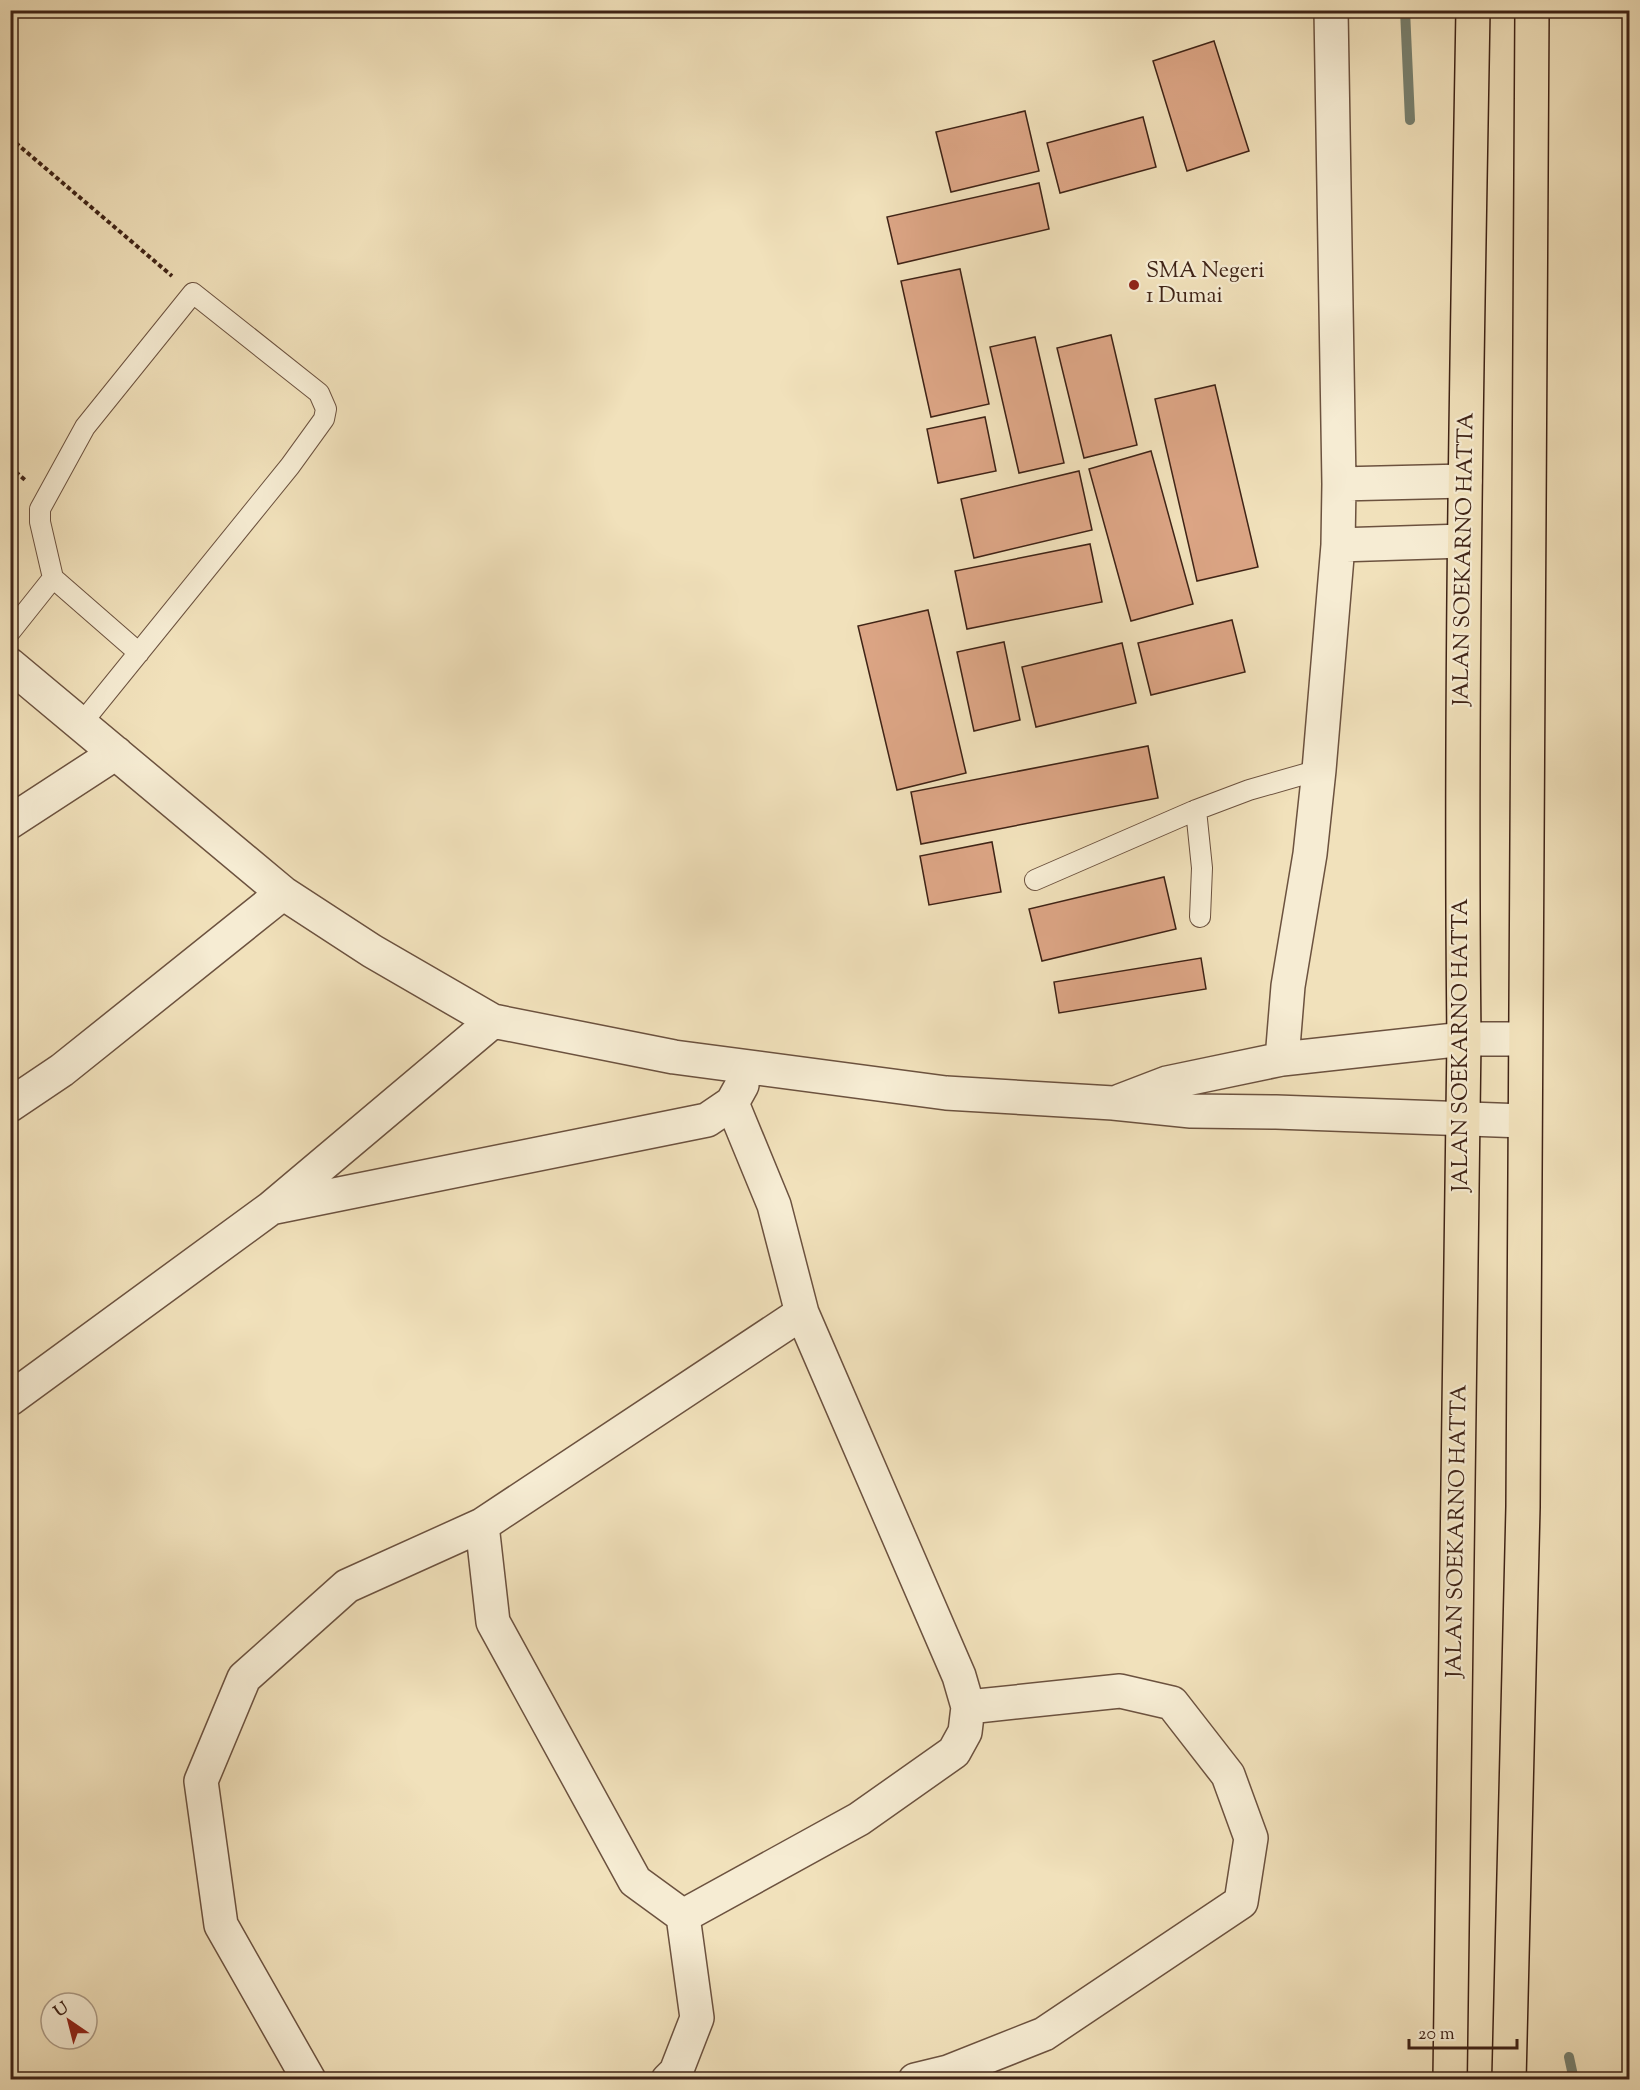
<svg xmlns="http://www.w3.org/2000/svg" width="1640" height="2090" font-family="'Sorts Mill Goudy',serif">
	<rect width="100%" height="100%" fill="#f1e1bb"/>
	<filter id="stains"><feTurbulence type="fractalNoise" baseFrequency=".00333" numOctaves="4"/><feColorMatrix values="0 0 0 0 .2 0 0 0 0 .09 0 0 0 0 .02 0 0 0 .5 -.17"/></filter>
	<radialGradient id="worn" r=".72"><stop offset=".6" stop-color="#630" stop-opacity="0"/><stop offset="1" stop-color="#630" stop-opacity=".3"/></radialGradient>
	<g fill="none" stroke-linecap="round" stroke-linejoin="round">
		<!-- stream -->
		<path stroke="#77806f" stroke-width="10" d="M1405,10L1410,120
			M1569,2057L1574,2080"/>
	</g>
	<!-- building -->
	<path fill="#dca585" stroke="#3f2316" stroke-width="1.5" d="M1214,41L1249,151L1187,171L1153,61Z
		M1025,111L1039,171L951,192L936,132Z
		M1143,117L1156,167L1060,193L1047,143Z
		M1039,183L1049,229L898,264L887,217Z
		M960,269L989,404L931,417L901,281Z
		M1111,335L1137,445L1084,458L1057,348Z
		M1035,337L1064,463L1019,473L990,347Z
		M1215,385L1258,567L1197,581L1155,399Z
		M985,417L996,471L938,483L927,429Z
		M1151,451L1193,604L1131,621L1089,469Z
		M1079,471L1092,530L974,558L961,499Z
		M1090,544L1102,602L967,629L955,571Z
		M928,610L966,773L897,790L858,626Z
		M1232,620L1245,672L1151,695L1138,643Z
		M1004,642L1020,720L974,731L957,652Z
		M1122,643L1136,703L1036,727L1022,667Z
		M1148,746L1158,798L921,844L911,792Z
		M992,842L1001,892L929,905L920,856Z
		M1164,877L1176,929L1042,961L1029,909Z
		M1201,958L1206,989L1059,1013L1054,982Z"/>
	<g fill="none" stroke-linecap="round" stroke-linejoin="round">
		<!-- service casing -->
		<g stroke="#6c523f" stroke-width="22">
			<path id="service" d="M53,578L139,653
				M10,632L53,578L40,522V509L85,427L193,293L319,393L326,409L324,419L290,466L81,724
				M1196,810L1202,868L1200,917
				M1035,880L1196,810L1249,790L1319,770"/>
		</g>
		<!-- minor casing -->
		<g stroke="#6c523f" stroke-width="36">
			<path id="minor" d="M1339,484L1465,481
				M1338,545L1464,541
				M10,665L283,893L372,951L493,1021L674,1057L946,1093L1113,1103L1191,1111L1276,1112L1524,1121
				M10,822L116,753
				M1282,1059L1288,986L1310,854L1319,770L1338,545L1339,484L1331,10
				M1120,1101L1167,1083L1282,1059L1464,1039H1525
				M10,1105L62,1070L283,893
				M275,1207L707,1120L732,1103L742,1085
				M10,1399L271,1208L493,1021
				M482,1525L493,1622L635,1881L683,1916L697,2018L676,2072L668,2080
				M683,1916L859,1819L954,1752L965,1732L968,1707L959,1676L802,1313L774,1205L732,1103
				M309,2080L221,1925L201,1781L244,1678L347,1586L482,1525L802,1313
				M915,2080L948,2072L1044,2034L1241,1902L1251,1838L1228,1775L1172,1703L1120,1691L968,1707"/>
		</g>
		<!-- trunk casing -->
		<g stroke="#3f2316" stroke-width="36">
			<path id="trunk" d="M1450,2080L1464,1039C1460,696 1467,354 1473,10
				M1509,2080L1523,1507L1532,10"/>
		</g>
		<!-- path -->
		<path stroke="#3f2316" stroke-width="4" stroke-dasharray="4.5 3" stroke-linecap="butt" d="M10,138L172,276
			M10,467L25,480"/>
		<!-- service -->
		<use href="#service" stroke="#f6ecd3" stroke-width="20"/>
		<!-- minor -->
		<use href="#minor" stroke="#f6ecd3" stroke-width="33"/>
		<!-- trunk -->
		<use href="#trunk" stroke="#f1e1bb" stroke-width="33"/>
	</g>
	<!-- markers -->
	<circle fill="#8f2418" stroke="#f6ecd3" stroke-width="2" cx="1134" cy="285" r="6"/>
	<g text-anchor="middle" dominant-baseline="central" stroke-width="4.5" stroke-linejoin="round" paint-order="stroke">
		<!-- poi labels -->
		<g font-size="22" fill="#3f2316" stroke="#f6ecd3" text-anchor="start">
			<text x="1146" y="272">SMA Negeri<tspan x="1146" dy="25">1 Dumai</tspan></text>
		</g>
		<!-- street labels -->
		<g font-size="22" fill="#3f2316" stroke="#f6ecd3">
			<text transform="translate(1465 559) rotate(-89)">JALAN SOEKARNO HATTA</text>
			<text transform="translate(1462 1045) rotate(-90)">JALAN SOEKARNO HATTA</text>
			<text transform="translate(1458 1531) rotate(-89)">JALAN SOEKARNO HATTA</text>
		</g>
	</g>
	<!-- margin -->
	<rect width="1640" height="2090" fill="none" stroke="#f1e1bb" stroke-width="36"/>
	<rect x="12" y="12" width="1616" height="2066" fill="none" stroke="#3f2316" stroke-width="3"/>
	<rect x="18" y="18" width="1604" height="2054" fill="none" stroke="#3f2316" stroke-width="1.5"/>
	<!-- north arrow -->
	<g transform="translate(69 2021) rotate(325)"><circle r="28" fill="#f6ecd3" stroke="#ad9c87" stroke-width="1.5"/>
	<path d="M0-4.5L10 22L0 15L-10 22Z" fill="#8f2418"/>
	<text y="-9" font-size="16" font-weight="bold" text-anchor="middle" fill="#3f2316">U</text>
	</g>
	<!-- scale -->
	<path d="M1409 2039v9h108v-9" fill="none" stroke="#3f2316" stroke-width="3"/>
	<text x="1418" y="2039" font-size="18" fill="#3f2316" stroke="#f6ecd3" stroke-width="4.5" paint-order="stroke">20 m</text>
	<rect width="100%" height="100%" filter="url(#stains)"/>
	<rect width="100%" height="100%" fill="url(#worn)"/>
</svg>
